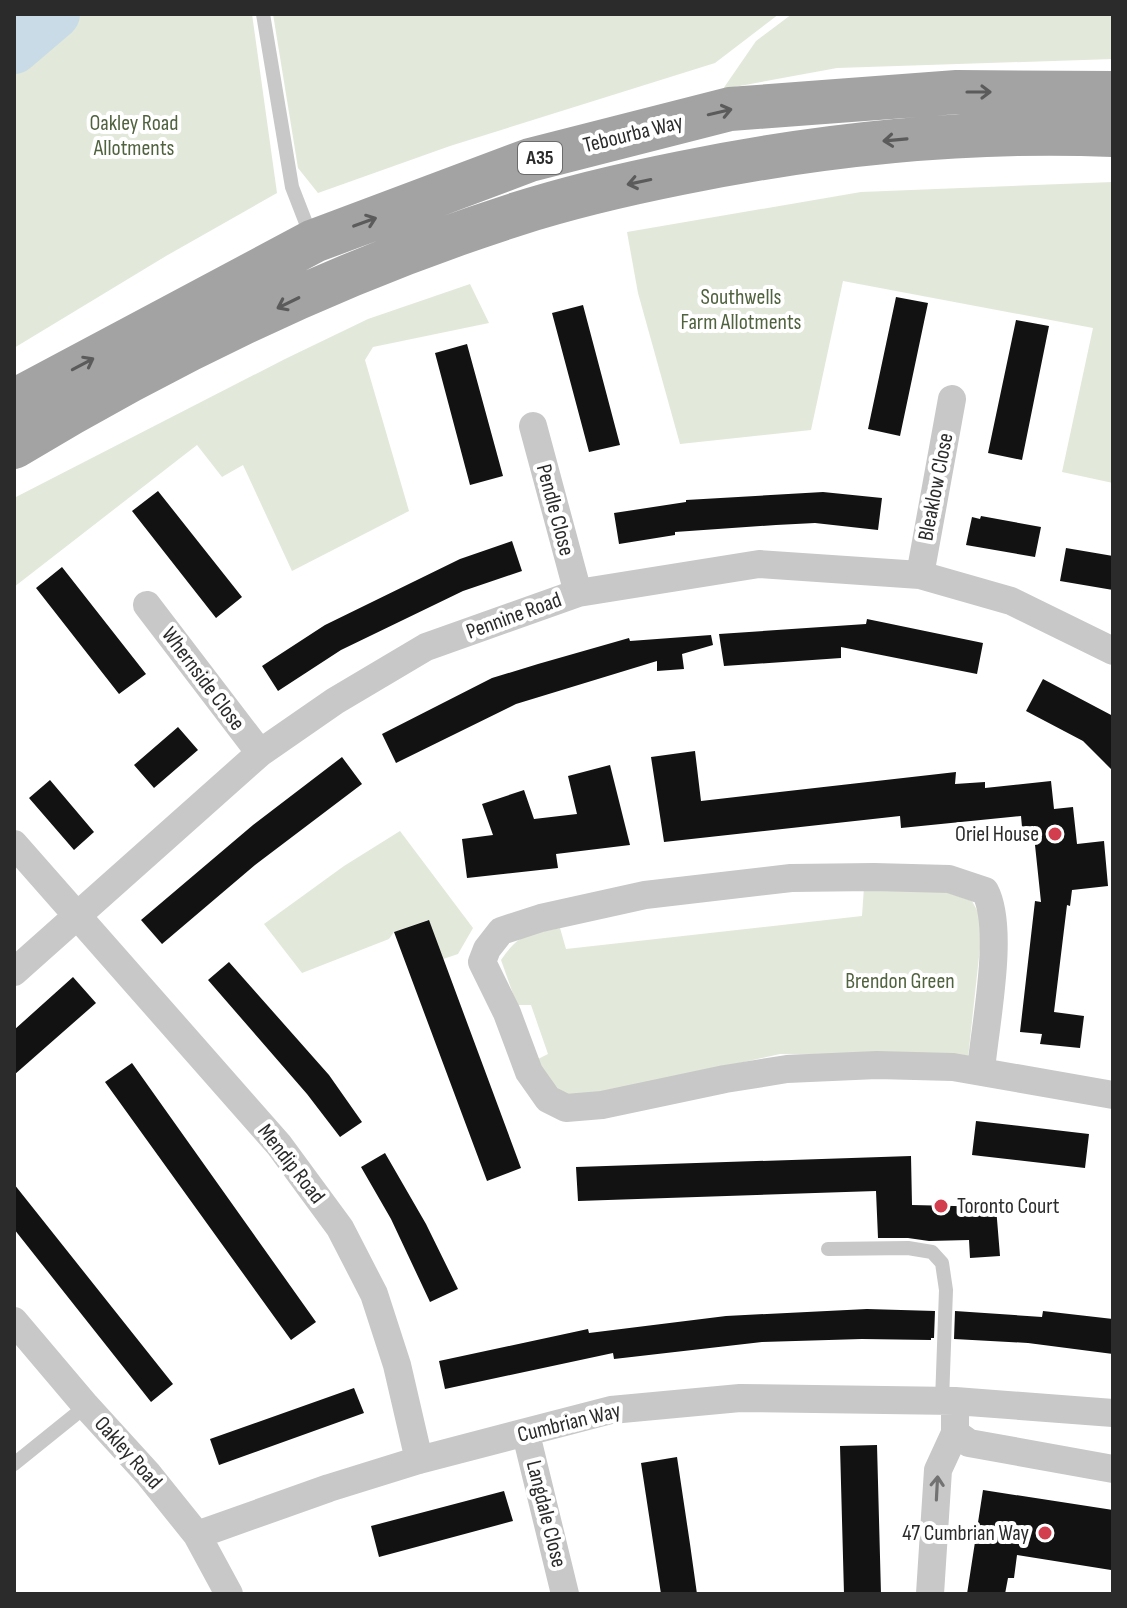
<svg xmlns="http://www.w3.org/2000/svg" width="1127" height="1608" font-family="'Sofia Sans Condensed',sans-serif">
	<rect width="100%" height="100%" fill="#fff"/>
	<!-- green -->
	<path fill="#e2e8da" d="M68,14H252L277,193L166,256L14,348V60Z
		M273,14H779L715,63L450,146L318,193L298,168Z
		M792,14H1113V59L837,68L723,89L756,41Z
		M1113,182V483L1062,472L1093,328L843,281L811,430L680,444L638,293L627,232L861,192Z
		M470,284L489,323L373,347L365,360L409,511L292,571L243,465L222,477L197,445L14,587V498L285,359L368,319Z
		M400,831L473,928L458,954L443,959L428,920L394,932L389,939L302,973L264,924L344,866Z
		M864,887L945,892L972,901L979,914L982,929L968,1058L780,1054L580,1099L564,1098L534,1061L548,1054L531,1005H517L501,960C520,932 529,935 560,928L566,949L862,916Z"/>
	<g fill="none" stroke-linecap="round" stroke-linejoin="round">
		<!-- river -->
		<path stroke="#c8dbe6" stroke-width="50" d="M14,49L55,14"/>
	</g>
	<!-- building -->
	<path fill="#121212" d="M896,297L928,303L900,436L868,429Z
		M583,305L620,445L589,452L552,313Z
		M1016,320L1049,326L1022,460L988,453Z
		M467,344L503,476L470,485L435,353Z
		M158,491L242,597L216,618L132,511Z
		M823,492L882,498L878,530L815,523L776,525L675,532V535L619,544L614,513L686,502V500Z
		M981,516L1041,527L1035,557L966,545L972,517L980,519Z
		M512,541L522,571L463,591L341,650L278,691L262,666L325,625L460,559Z
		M1066,548L1113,556V590L1060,581Z
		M62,567L146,674L119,694L36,588Z
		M867,619L983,643L977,674L841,647V658L724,666L719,634L866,624Z
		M711,635L713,645L682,654L684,669L657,671V661L516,704L396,763L382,734L492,678L538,664L629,638L630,641Z
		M1043,679L1113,716V771L1083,741L1026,711Z
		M178,727L198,750L154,788L134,765Z
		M695,751L701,801L956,772L955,784L985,782V788L1051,781L1054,809L1073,807L1077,844L1104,841L1108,886L1072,890L1070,906L1067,905L1054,1012L1084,1016L1080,1048L1040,1044L1042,1034L1020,1032L1035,901L1041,902L1033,826L1022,827L1021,816L901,828L900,816L664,842L651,757Z
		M342,757L362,784L255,865L162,944L141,920L253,825Z
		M610,765L630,845L556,854L558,868L467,878L462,839L493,835L482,804L524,790L534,819L577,814L568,776Z
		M50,780L94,832L74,850L29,798Z
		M429,920L521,1168L487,1181L394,932Z
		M229,962L329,1075L362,1122L340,1137L307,1094L208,980Z
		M73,977L96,1003L14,1075V1030Z
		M132,1063L316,1322L291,1340L105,1082Z
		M976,1121L1089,1134L1085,1168L972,1155Z
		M385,1153L426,1224L458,1289L430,1302L391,1219L361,1167Z
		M911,1156L912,1205L996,1207L1000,1256L970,1258L969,1240L929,1241L908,1238H878L876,1191L578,1201L576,1167Z
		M14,1184L173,1384L151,1402L14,1229Z
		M867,1309L935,1311L934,1338H931V1340L862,1339L762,1342L614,1359L613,1353L445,1389L439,1361L588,1329L589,1333L726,1316Z
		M955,1311L1042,1317L1043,1311L1113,1319V1354L1028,1343L954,1339Z
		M354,1388L364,1413L219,1465L210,1439Z
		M877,1445L881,1594H844L840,1446Z
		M677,1457L690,1544L697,1594H661L641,1463Z
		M983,1490L1113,1510L1111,1570L1017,1555L1014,1578H1008L1005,1594H967Z
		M504,1491L513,1521L379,1557L371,1526Z"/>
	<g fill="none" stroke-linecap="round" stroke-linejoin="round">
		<!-- lane -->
		<path stroke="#c8c8c8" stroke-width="14" d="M263,14L292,187L311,236
			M828,1249L908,1248L932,1252L942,1263L946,1290L942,1401
			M14,1464L86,1406"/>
		<!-- street -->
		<path stroke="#c8c8c8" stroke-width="28" d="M533,426L578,593
			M920,575L952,399
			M147,605L260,753
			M14,844L279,1145L340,1228L374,1294L397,1365L419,1460
			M14,972L260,753L335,701L426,647L578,593L759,564L920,575L1011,601L1113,651
			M981,1070C985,1025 1005,929 985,891L949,879L874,877L791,878L645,895L541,918L501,931L487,949L482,962L507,1013L529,1072L548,1099L566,1108L602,1105L725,1079L787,1069L877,1065L953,1067L1113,1095
			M14,1321L86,1406L148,1474L197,1535L229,1594
			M955,1433L969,1443L1113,1469
			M526,1434L565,1594
			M197,1535L329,1488L419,1460L611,1410L740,1398L955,1401L1113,1413
			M930,1594L938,1470L955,1433V1401"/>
		<!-- primary -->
		<path stroke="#a3a3a3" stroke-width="44" d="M14,401L314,241L530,160L730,109L957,92L1113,93
			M14,447C171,352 342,270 517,214C570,197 626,184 681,173C823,144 968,129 1113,135"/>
	</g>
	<!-- one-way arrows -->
	<defs><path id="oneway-shaft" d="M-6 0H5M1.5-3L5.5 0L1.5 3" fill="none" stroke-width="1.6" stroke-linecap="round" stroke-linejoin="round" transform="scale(2)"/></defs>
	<g stroke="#5b5b5b">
		<use href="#oneway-shaft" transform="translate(979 92)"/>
		<use href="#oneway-shaft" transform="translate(720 112) rotate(-13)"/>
		<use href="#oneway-shaft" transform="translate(895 140) rotate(175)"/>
		<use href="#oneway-shaft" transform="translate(639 182) rotate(168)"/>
		<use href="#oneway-shaft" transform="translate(365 222) rotate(-20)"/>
		<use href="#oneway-shaft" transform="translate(288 303) rotate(154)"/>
		<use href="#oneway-shaft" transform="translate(83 364) rotate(-28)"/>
	</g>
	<use stroke="#727272" href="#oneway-shaft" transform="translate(937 1488) rotate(-87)"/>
	<!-- markers -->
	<g fill="#d23e4d" stroke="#fff" stroke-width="3">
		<circle cx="1055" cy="834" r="8"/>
		<circle cx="941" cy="1206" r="8"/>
		<circle cx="1045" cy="1533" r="8"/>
	</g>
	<g text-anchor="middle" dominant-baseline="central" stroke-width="8" stroke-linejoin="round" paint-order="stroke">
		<!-- shield labels -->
		<rect fill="#fff" stroke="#6b6b6b" stroke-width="2" x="518" y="142" width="44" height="32" rx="6"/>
		<g font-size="20" font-weight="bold" fill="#2b2b2b">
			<text x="540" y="158">A35</text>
		</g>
		<!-- park labels -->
		<g font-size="22" fill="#50623e" stroke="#fff">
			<text x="134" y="123">Oakley Road<tspan x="134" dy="25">Allotments</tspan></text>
			<text x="741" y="297">Southwells<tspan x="741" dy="25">Farm Allotments</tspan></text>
			<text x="900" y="981">Brendon Green</text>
		</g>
		<!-- street labels -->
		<g font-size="22" fill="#2b2b2b" stroke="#fff">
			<text transform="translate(633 134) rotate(-14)">Tebourba Way</text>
			<text transform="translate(936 487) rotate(-79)">Bleaklow Close</text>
			<text transform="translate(555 510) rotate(75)">Pendle Close</text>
			<text transform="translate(514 616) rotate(-20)">Pennine Road</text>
			<text transform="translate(203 679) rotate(53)">Whernside Close</text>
			<text transform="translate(291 1164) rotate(52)">Mendip Road</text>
			<text transform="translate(569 1423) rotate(-14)">Cumbrian Way</text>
			<text transform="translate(128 1453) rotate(48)">Oakley Road</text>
			<text transform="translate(546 1514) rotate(76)">Langdale Close</text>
		</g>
		<!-- poi labels -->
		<g font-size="22" fill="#2b2b2b" stroke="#fff" text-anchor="end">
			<text x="1039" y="834">Oriel House</text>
			<text x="957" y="1206" text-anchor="start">Toronto Court</text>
			<text x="1029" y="1533">47 Cumbrian Way</text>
		</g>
	</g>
	<!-- border -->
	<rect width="1127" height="1608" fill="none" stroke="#2b2b2b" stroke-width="32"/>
</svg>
